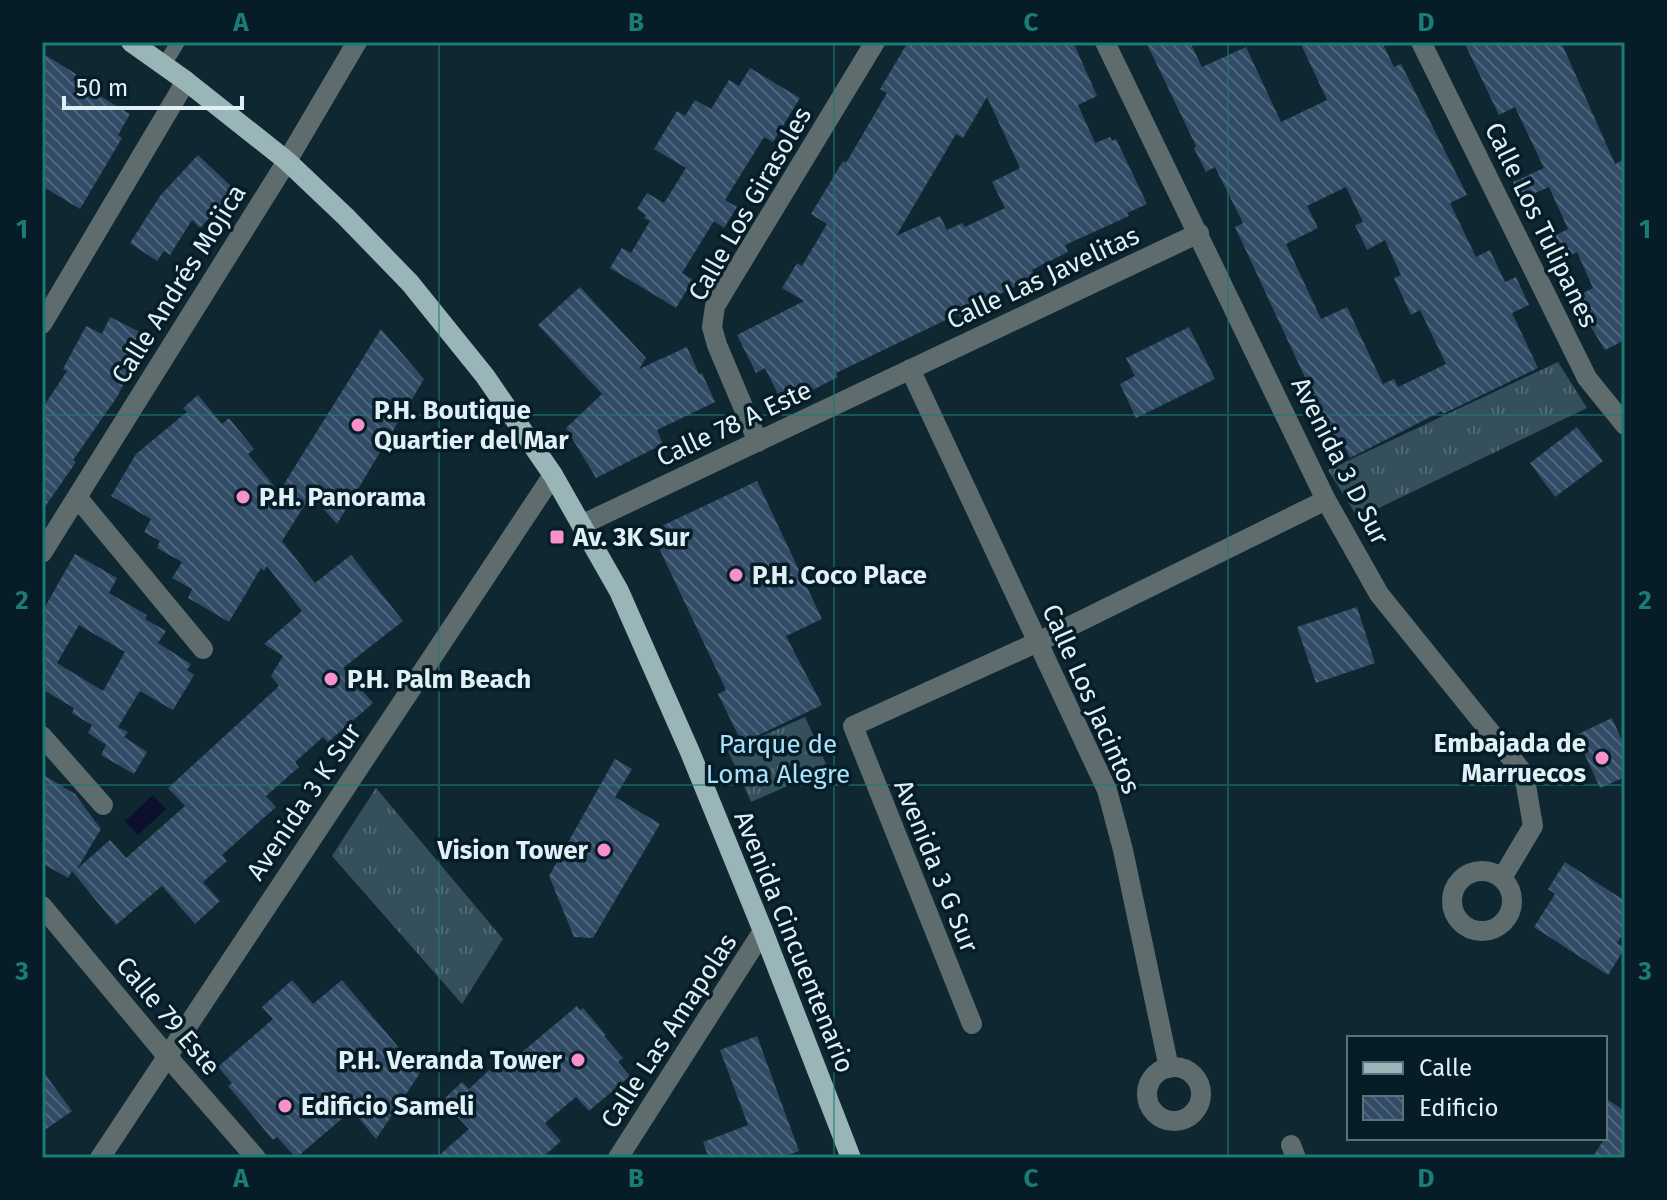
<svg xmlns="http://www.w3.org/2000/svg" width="1667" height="1200" font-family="'Fira Sans',sans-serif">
	<defs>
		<pattern id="grass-tufts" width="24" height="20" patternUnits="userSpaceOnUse" patternTransform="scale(2)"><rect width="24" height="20" fill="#35505b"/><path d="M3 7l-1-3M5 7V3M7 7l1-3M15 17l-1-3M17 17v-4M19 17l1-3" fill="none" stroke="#526a73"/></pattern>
		<pattern id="building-back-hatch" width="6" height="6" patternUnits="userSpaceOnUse" patternTransform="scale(2)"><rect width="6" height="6" fill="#314b66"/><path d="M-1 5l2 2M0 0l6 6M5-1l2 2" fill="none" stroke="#4f657c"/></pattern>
	</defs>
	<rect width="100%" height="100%" fill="#0f2731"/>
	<!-- grass -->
	<path fill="url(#grass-tufts)" d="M1558,362L1587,408L1358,518L1328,470Z
		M805,717L828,768L751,802L728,751Z
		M376,788L503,939L462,1004L332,856Z"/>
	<!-- water -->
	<path fill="#0d102d" d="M153,795L166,809L138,835L125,821Z"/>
	<!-- building -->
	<path fill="url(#building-back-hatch)" fill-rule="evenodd" d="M908,42H1073L1097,96L1078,105L1095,143L1110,137L1112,141L1116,139L1147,204L1127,213L1129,216L1065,245L1068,252L1032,270L1035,277L981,303L985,311L962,322L958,314L836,373L838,377L801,396L798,391L781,400L765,368L756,373L737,335L804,301L782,288L797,263L802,266L827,224L811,214L843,161L846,163L887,93L880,89ZM987,97L1020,168L992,182L1005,208L965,227L962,223L947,230L940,216L896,236L956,134L963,138Z
		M1146,42H1190L1202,67L1246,47L1281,122L1327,100L1300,42H1382L1394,67L1401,64L1467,195L1450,203L1476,257L1490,250L1505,282L1516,277L1529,305L1512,313L1538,368L1443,414L1442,411L1350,458L1340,437L1330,442L1311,404L1316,401L1235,227L1243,223L1215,167L1206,172L1194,148L1196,146ZM1346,187L1363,222L1355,225L1367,250L1385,240L1401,275L1394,278L1411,315L1420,310L1446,364L1398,387L1394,379L1383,384L1347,307L1321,319L1286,244L1318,228L1307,206Z
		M1464,42H1561L1615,164L1625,159V340L1605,350L1573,298L1593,288L1577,252L1560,260L1550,238L1568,229L1549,187L1521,199L1513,182L1544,168L1515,107L1499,115Z
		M42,53L76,74L73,80L130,114L118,135L122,138L80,209L42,186Z
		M750,68L800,98L773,142L764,137L725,200L737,207L724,228L714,221L682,273L693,280L676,308L610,268L622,248L631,253L650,221L644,218L646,215L637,209L647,193L664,203L686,168L654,149L677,111L685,116L695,100L711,109L729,80L739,86Z
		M198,155L235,190L200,228L192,220L170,255L164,251L157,261L130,243L160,196Z
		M580,287L646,358L639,369L687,347L699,374L702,373L715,402L657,430L663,444L596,478L566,428L602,394L538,325Z
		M110,317L148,336L117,397L73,460L76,462L42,511V409L67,371L63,369L86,326L102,334Z
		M1189,327L1215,379L1136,418L1120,384L1135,376L1126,358Z
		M381,329L424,379L337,524L311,495L282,541L315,583L351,555L403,621L343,668L373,703L328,742L323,737L295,762L299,767L266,796L276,807L222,855L227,861L203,882L220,901L195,924L162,886L116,925L72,871L68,878L42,863V774L75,794L101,829L77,869L110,840L126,858L185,806L168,788L279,686L271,676L283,656L264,644L302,611L267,566L264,571L261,568L229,622L209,610L188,598L192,589L172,578L182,562L157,548L160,541L144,532L151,519L111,496L136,454L187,412L183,408L198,395L222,424L229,418L254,449L248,454L279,492Z
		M1577,427L1603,461L1555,497L1530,463Z
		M757,481L822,619L786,636L822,705L742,743L718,694L726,690L651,531Z
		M75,554L117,578L109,593L147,615L145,619L166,631L158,643L191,664L187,670L194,675L173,710L140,691L118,727L128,732L124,737L147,752L134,774L101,755L106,745L88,733L92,725L72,713L74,708L42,689V612ZM79,625L125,652L103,691L57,663Z
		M1357,607L1375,663L1316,683L1297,627Z
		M1612,718L1625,747V777L1600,788L1576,735Z
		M615,759L632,769L615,797L660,824L593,938L574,937L549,876Z
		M1565,862L1625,901V931L1617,943L1625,948L1608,975L1534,927L1555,894L1548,889Z
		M292,980L313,1004L342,980L420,1073L376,1139L352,1110L296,1158L277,1137L273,1140L228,1086L232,1083L218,1067L273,1019L262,1007Z
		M577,1006L580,1010L583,1008L606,1035L604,1036L623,1058L618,1062L630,1076L589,1111L576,1097L545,1123L561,1141L542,1158H436L469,1129L448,1107L451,1105L445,1098L462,1082L469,1089L489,1070L491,1072L500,1064L503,1068Z
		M757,1036L799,1151L780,1158H709L703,1142L748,1125L720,1050Z
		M42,1070L72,1111L42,1132Z
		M1605,1098L1625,1111V1158H1592L1605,1138Z"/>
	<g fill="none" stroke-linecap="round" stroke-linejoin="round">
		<!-- lane -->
		<path stroke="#5f6c6d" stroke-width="14" d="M164,65L178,42"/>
		<!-- street -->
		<path stroke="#5f6c6d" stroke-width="20" d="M1105,42L1326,500L1379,594L1524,774L1533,826L1502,878
			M1421,42L1587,378L1625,425
			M42,324L186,81
			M910,369L1107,790L1123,850L1169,1068
			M758,442L717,345L712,327L715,306L875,42
			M77,497L203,649
			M581,525L1199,233
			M42,553L287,161L357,42
			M42,736L103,805
			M1452 901a30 30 0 1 1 60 0a30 30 0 1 1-60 0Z
			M42,906L167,1056L256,1158
			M972,1024L853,726L1038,642L1326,500
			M1147 1094a27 27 0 1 1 54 0a27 27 0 1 1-54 0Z
			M1291,1145L1296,1158
			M100,1158L553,475
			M618,1158L763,931"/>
		<!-- primary -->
		<path stroke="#9ab5b7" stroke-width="20" d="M131,42L186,81L287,161L346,217L410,283L485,376L553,475L619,591L690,752L763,931L851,1158"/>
	</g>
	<!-- grid -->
	<path fill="none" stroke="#1a7c75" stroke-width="2" stroke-opacity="0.55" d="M439,42V1158M834,42V1158M1228,42V1158M42,415H1625M42,785H1625"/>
	<!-- markers -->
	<g fill="#f890cb" stroke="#061d27" stroke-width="3">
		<circle cx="358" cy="425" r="8"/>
		<circle cx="243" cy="497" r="8"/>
		<rect x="549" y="529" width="16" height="16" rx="4"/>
		<circle cx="736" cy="575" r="8"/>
		<circle cx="331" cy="679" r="8"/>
		<circle cx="1602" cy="758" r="8"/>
		<circle cx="604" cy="850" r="8"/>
		<circle cx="578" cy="1060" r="8"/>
		<circle cx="285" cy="1106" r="8"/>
	</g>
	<g text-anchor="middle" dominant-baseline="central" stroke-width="7" stroke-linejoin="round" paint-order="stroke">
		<!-- street labels -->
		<g font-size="26" fill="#e1eff6" stroke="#061d27">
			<text transform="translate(750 204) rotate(-60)">Calle Los Girasoles</text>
			<text transform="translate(1541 225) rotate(64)">Calle Los Tulipanes</text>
			<text transform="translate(1043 278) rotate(-25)">Calle Las Javelitas</text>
			<text transform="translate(179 284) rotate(-58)">Calle Andrés Mojica</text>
			<text transform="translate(734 424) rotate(-25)">Calle 78 A Este</text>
			<text transform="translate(1340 461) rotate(63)">Avenida 3 D Sur</text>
			<text transform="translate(1091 699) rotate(66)">Calle Los Jacintos</text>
			<text transform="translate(304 802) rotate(-56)">Avenida 3 K Sur</text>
			<text transform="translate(936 866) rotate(68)">Avenida 3 G Sur</text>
			<text transform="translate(794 942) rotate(68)">Avenida Cincuentenario</text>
			<text transform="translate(168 1016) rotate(50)">Calle 79 Este</text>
			<text transform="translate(669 1031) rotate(-57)">Calle Las Amapolas</text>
		</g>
		<!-- poi labels -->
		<g font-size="26" font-weight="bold" fill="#e1eff6" stroke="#061d27" text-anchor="start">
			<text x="374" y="410">P.H. Boutique<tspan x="374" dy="30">Quartier del Mar</tspan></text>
			<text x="259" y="497">P.H. Panorama</text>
			<text x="573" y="537">Av. 3K Sur</text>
			<text x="752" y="575">P.H. Coco Place</text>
			<text x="347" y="679">P.H. Palm Beach</text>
			<text x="1586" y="743" text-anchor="end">Embajada de<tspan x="1586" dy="30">Marruecos</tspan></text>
			<text x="588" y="850" text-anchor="end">Vision Tower</text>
			<text x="562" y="1060" text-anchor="end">P.H. Veranda Tower</text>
			<text x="301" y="1106">Edificio Sameli</text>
		</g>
		<!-- park labels -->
		<g font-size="26" fill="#a7e1fb" stroke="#061d27">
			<text x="778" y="744">Parque de<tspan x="778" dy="30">Loma Alegre</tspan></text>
		</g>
	</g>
	<!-- border -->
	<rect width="1667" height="1200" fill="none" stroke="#061d27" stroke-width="88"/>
	<!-- legend -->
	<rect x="1347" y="1036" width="260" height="104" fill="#061d27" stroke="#5e717a" stroke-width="2"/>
	<rect x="1363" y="1062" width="40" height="12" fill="#9ab5b7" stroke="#5e717a" stroke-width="2"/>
	<text x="1419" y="1076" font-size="24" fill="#e1eff6">Calle</text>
	<rect x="1363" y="1096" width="40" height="24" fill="url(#building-back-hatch)" stroke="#5e717a" stroke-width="2"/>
	<text x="1419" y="1116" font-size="24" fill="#e1eff6">Edificio</text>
	<!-- scale -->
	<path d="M64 96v12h178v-12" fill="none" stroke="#e1eff6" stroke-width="4"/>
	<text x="76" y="96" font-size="24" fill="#e1eff6" stroke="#061d27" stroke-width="6" paint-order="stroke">50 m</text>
	<rect x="44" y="44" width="1579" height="1112" fill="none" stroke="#1a7c75" stroke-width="3"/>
	<g font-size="26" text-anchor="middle" font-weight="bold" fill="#1a7c75">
		<text x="241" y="31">A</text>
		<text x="636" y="31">B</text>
		<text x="1031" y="31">C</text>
		<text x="1426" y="31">D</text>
		<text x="22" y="238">1</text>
		<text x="1645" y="238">1</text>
		<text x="22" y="609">2</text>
		<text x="1645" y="609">2</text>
		<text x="22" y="980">3</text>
		<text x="1645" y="980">3</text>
		<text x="241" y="1187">A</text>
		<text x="636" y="1187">B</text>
		<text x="1031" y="1187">C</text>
		<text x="1426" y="1187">D</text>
	</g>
</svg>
